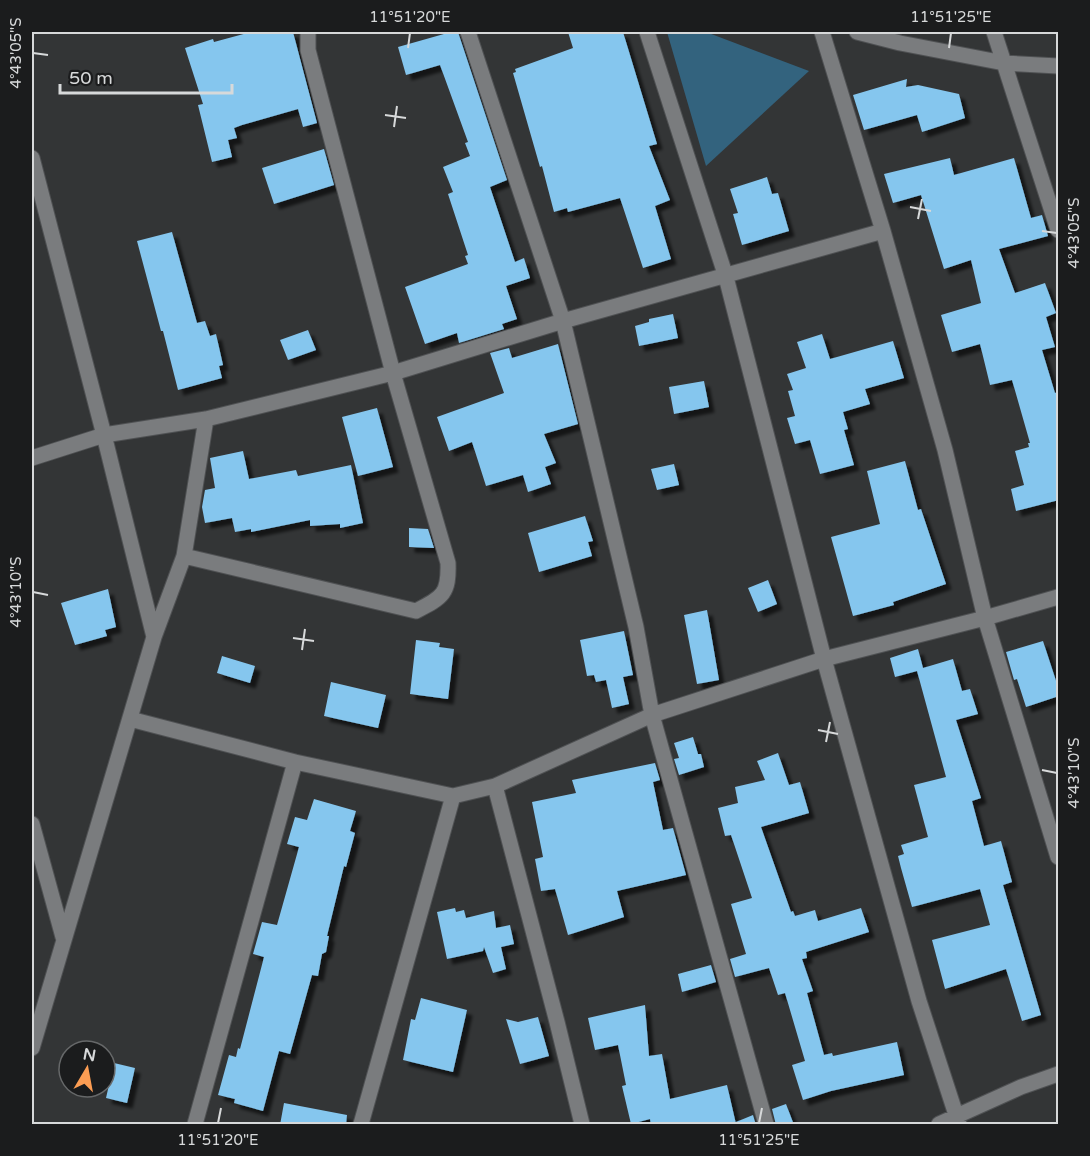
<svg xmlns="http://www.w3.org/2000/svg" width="1090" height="1156" font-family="'Varela Round',sans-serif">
	<defs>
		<filter id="shadow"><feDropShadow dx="5.5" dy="5.5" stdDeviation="1.5" flood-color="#0009"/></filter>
	</defs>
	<rect width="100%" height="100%" fill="#333536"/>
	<!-- green -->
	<path fill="#33637e" d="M667,32H706L809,71L706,166Z"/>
	<!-- building -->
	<path fill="#85c6ee" filter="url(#shadow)" d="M251,32H293L317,123L303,127L298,109L242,125L234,128L237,138L228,140L232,157L212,162L198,105L203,104L185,48L213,39L214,42Z
		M451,32H458L507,180L490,187L515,262L524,258L530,278L506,286L517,319L502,324L504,329L459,343L457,333L425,344L405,287L468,264L465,256L468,255L448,194L453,192L443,167L470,156L465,143L468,142L440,65L406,75L398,47Z
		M568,32H623L657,144L649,146L670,200L655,206L671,259L643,268L620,198L568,212L567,208L554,212L542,166L540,167L513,73L516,72L515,69L573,48Z
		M907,79L906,87L918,85L959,94L965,118L922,132L917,115L864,130L853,95Z
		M324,149L334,185L274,204L262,168Z
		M950,158L954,175L1014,158L1031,218L1042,215L1048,236L999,249L1015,293L1045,283L1056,313L1046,317L1055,347L1042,350L1055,393L1059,392V500L1016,511L1011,489L1024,485L1015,451L1029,447L1028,443H1030L1012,380L990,385L980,344L952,352L941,315L981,303L971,260L944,269L921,195L893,203L884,174Z
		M767,177L772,194L778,193L789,231L742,245L733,214L738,213L730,189Z
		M172,232L197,323L205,321L210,336L216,334L223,365L219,366L222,378L178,390L163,331H161L137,241Z
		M673,314L678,338L639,346L635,326L649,322V319Z
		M308,330L316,350L288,360L280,340Z
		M822,334L830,359L893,341L904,378L865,389L870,404L843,412L848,429L844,430L854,465L820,474L810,440L795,444L787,418L795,416L788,391L793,390L787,374L806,368L797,342Z
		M558,344L578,424L544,434L556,463L545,467L551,484L528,492L523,475L486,486L472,442L449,451L437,417L504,393L490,353L509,348L512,358Z
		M704,381L709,407L674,414L669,387Z
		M377,408L393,467L358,476L342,417Z
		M243,451L249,479L296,470L298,476L351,465L363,523L340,528V524L310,526V520L251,532V529L235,532L232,518L205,523L202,507L205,490L215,488L210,458Z
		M905,461L918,510L921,509L946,584L893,602L894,605L853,616L831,537L880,524L867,471Z
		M674,464L679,485L657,490L651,469Z
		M585,516L593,541L588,542L592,556L539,572L528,533Z
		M409,528L428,529L434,548L409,547Z
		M768,580L777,604L758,612L748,588Z
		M108,589L116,627L105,630L107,636L75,645L61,603Z
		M707,610L719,680L697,684L684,615Z
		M624,631L633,675L623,677L629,704L612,708L606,680L596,682L594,675L587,676L580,640Z
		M416,640L440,643L439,647L454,649L448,699L410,694Z
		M1043,641L1059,690V696L1026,707L1017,679L1014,680L1006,652Z
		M918,649L923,668L953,659L962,691L970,689L978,714L956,720L981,798L972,801L984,846L1001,841L1012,882L1003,885L1041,1015L1022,1021L1006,969L945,989L932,940L990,925L980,889L912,907L901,868L898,856L904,854L901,845L928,837L914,785L946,777L917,671L895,677L890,658Z
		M222,656L255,666L250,683L217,673Z
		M331,682L386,695L378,728L324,716Z
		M693,737L698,754H701L704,767L679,775L674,759L679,758L674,743Z
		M778,753L789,785L800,782L809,813L761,827L791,912L793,911L795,916L815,910L818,921L861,908L869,932L806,952L807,958L802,959L813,991L807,993L824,1055L832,1053L833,1056L897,1042L904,1075L831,1091L803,1100L792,1065L805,1061L785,993L778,995L769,968L735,977L730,959L746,954L731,904L752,898L731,835L725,836L718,808L738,803L735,787L765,780L757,761Z
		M655,763L660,780L653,782L663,830L673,828L686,875L617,891L624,917L568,935L555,889L541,891L535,859L543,857L532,802L576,793L572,780Z
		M314,799L356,811L350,831L355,833L346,867L344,866L327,936H329L326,952L322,954L318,976L312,975L290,1054L279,1051L263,1111L234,1103L235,1099L218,1095L229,1055L236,1057L238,1048L240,1049L264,957L253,954L262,922L277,925L299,847L287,844L295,817L307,820Z
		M455,908L456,912L464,910L466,918L494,911L496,928L510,925L514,944L501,947L506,969L493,973L484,947L483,951L447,959L437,912Z
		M711,965L716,982L682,992L678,974Z
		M421,998L467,1010L453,1072L403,1060L411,1019L415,1020Z
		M645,1005L649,1056L662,1054L670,1099L727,1085L736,1124V1122L753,1115L756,1125H651L650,1119L631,1124L622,1086L626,1085L618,1045L595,1050L588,1018Z
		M538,1017L549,1056L520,1064L506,1019L518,1022Z
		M114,1063L135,1068L127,1103L106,1098Z
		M284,1103L347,1115L346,1125H280Z
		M786,1104L794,1125H776L772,1109Z"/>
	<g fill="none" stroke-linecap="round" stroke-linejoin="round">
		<!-- street casing -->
		<g stroke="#4f5153" stroke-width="17">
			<path id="street" d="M468,32L563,321L636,627L652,715L766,1124
				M647,32L726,277L824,659L919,1001L959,1124
				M822,32L883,231L945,450L985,618L1058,857
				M857,32L900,43L1004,63L1058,66
				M994,32L1058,230
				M32,158L104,435L154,637
				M32,458L104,435L206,419L393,373L563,321L883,231
				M184,556L416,611C443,597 449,594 448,563L393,373L308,50V32
				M130,719L295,762L195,1124
				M295,762L453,796L361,1124
				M495,786L557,1022L582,1124
				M453,796L495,786L652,715L824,659L985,618L1058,597
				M32,824L63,937
				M32,1048L154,637L184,556L206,419
				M939,1124L1021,1087L1058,1074"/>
		</g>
		<!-- street -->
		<use href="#street" stroke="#7a7c7e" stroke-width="15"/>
	</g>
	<!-- ticks -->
	<path fill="none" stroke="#d7d9da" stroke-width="2" d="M408,48L410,33M949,48L951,33M33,53L48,55M385,115L406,118M394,127L397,106M910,207L931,211M918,219L922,199M1042,231L1057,233M33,592L48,595M293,638L314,641M302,650L305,629M818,730L838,734M826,742L830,722M1042,770L1057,773M218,1123L221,1108M759,1123L762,1108"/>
	<!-- border -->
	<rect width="1090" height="1156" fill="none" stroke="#1b1c1d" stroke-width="66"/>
	<!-- north arrow -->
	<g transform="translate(87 1069) rotate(10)"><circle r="28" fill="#1b1c1d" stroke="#666869" stroke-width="1.5"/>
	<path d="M0-4.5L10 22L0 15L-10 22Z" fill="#fc9d53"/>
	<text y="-9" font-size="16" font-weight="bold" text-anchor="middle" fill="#d7d9da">N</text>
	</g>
	<!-- scale -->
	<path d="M60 84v9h172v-9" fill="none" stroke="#d7d9da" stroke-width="3"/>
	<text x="69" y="84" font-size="18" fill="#d7d9da" stroke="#1b1c1d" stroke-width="4.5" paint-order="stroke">50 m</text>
	<rect x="33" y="33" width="1024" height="1090" fill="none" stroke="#d7d9da" stroke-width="2"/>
	<g font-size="15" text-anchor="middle" fill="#d7d9da">
		<text x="410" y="22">11°51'20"E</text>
		<text x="951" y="22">11°51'25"E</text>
		<text transform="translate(16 53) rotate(-90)" y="5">4°43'05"S</text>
		<text transform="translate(1074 233) rotate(-90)" y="5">4°43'05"S</text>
		<text transform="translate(16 592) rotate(-90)" y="5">4°43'10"S</text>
		<text transform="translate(1074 773) rotate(-90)" y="5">4°43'10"S</text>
		<text x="218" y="1145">11°51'20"E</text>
		<text x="759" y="1145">11°51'25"E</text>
	</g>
</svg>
